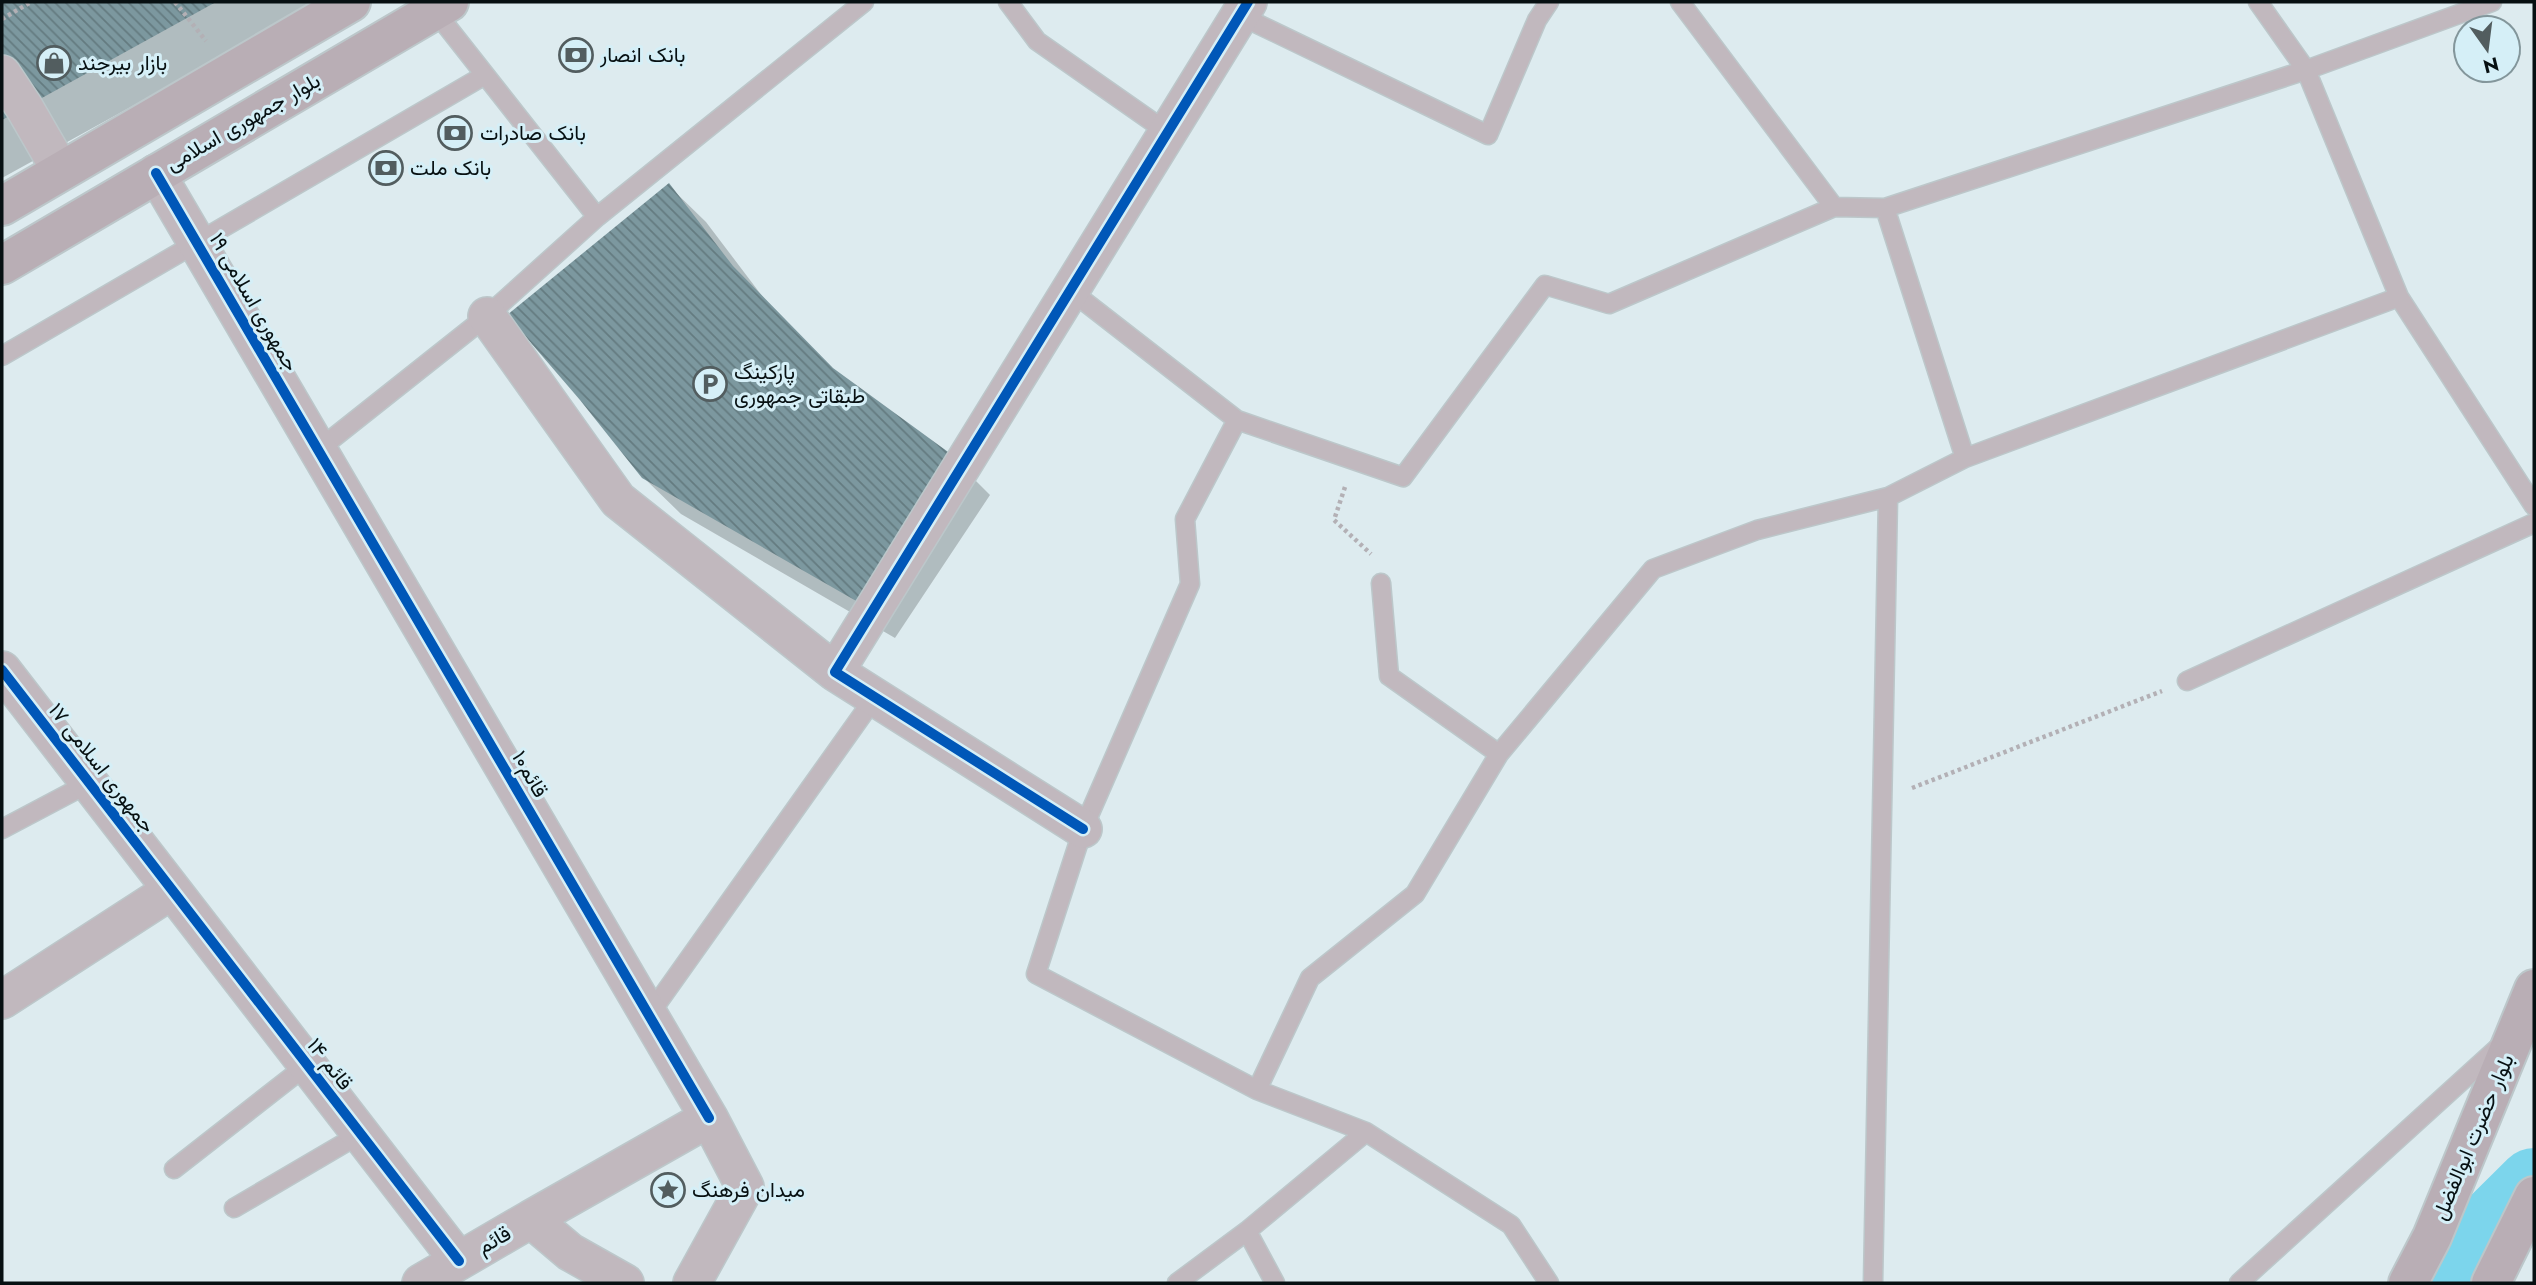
<svg xmlns="http://www.w3.org/2000/svg" width="2536" height="1285" font-family="Jost,Vazirmatn,sans-serif">
	<defs>
		<pattern id="building-back-hatch" width="6" height="6" patternUnits="userSpaceOnUse" patternTransform="scale(1.75)"><rect width="6" height="6" fill="#7c989f"/><path d="M-1 5l2 2M0 0l6 6M5-1l2 2" fill="none" stroke="#647b80"/></pattern>
	</defs>
	<rect width="100%" height="100%" fill="#ddebef"/>
	<!-- shadow -->
	<path fill="#0003" d="M2,2H314L225,55L2,178Z
		M669,186L706,222L769,305L834,372L953,458L990,495L895,638L681,514L643,477Z"/>
	<g fill="none" stroke-linecap="round" stroke-linejoin="round">
		<!-- river -->
		<path stroke="#7cd5ec" stroke-width="74" d="M2435,1283L2534,1185"/>
	</g>
	<!-- building -->
	<path fill="url(#building-back-hatch)" d="M2,2H216L2,120Z
		M669,183L733,266L833,368L955,457L858,602L642,478L580,400L507,315Z"/>
	<g fill="none" stroke-linecap="round" stroke-linejoin="round">
		<!-- service casing -->
		<g stroke="#bcc7ca" stroke-width="21">
			<path id="service" d="M1008,2L1037,41L1167,132
				M1680,2L1834,207
				M2258,2L2306,70L2399,297L2534,506
				M434,10L597,217
				M1239,15L1488,135L1537,20L1549,2
				M1885,208L1965,458
				M1071,291L1237,420L1403,477L1545,285L1609,304L1834,207L1885,208L2306,70L2492,2
				M2,356L485,75
				M1237,420L1185,519L1190,584L1083,829L1036,974L1257,1090L1366,1132L1511,1225L1549,1283
				M318,450L487,316L597,217L864,2
				M1381,583L1389,676L1499,754
				M2187,681L2534,523
				M2,829L89,783
				M649,1015L875,697
				M1257,1090L1310,978L1415,894L1499,754L1653,569L1757,530L1888,497L1965,458L2399,297
				M174,1169L307,1065
				M234,1208L360,1134
				M1247,1231L1275,1283
				M1177,1283L1247,1231L1366,1132
				M1873,1283L1888,497
				M2239,1283L2501,1045"/>
		</g>
		<!-- minor casing -->
		<g stroke="#bcc7ca" stroke-width="40">
			<path id="minor" d="M2,74L24,107L61,171
				M156,173L709,1118
				M487,316L618,500L835,672
				M2,670L459,1261
				M1083,829L835,672L1248,2
				M2,1000L172,890
				M421,1283L531,1219
				M625,1283L570,1252L531,1219L709,1118L745,1187L692,1283"/>
		</g>
		<!-- secondary casing -->
		<g stroke="#bcc7ca" stroke-width="42">
			<path id="secondary" d="M2,206L351,2
				M2,265L449,2
				M2408,1283L2432,1237L2534,989
				M2491,1283L2534,1196"/>
		</g>
		<!-- path -->
		<path stroke="#b3b0b5" stroke-width="4.5" stroke-dasharray="3.5 3.5" stroke-linecap="butt" d="M175,2L206,41
			M2,19L31,2
			M1345,487L1334,520L1371,554
			M1912,788L2162,691"/>
		<!-- service -->
		<use href="#service" stroke="#c1b8be" stroke-width="18"/>
		<!-- minor -->
		<use href="#minor" stroke="#c1b8be" stroke-width="37"/>
		<!-- secondary -->
		<use href="#secondary" stroke="#b9aeb5" stroke-width="38"/>
		<!-- cycleway casing -->
		<g stroke="#d5eff7" stroke-width="15">
			<path id="cycleway" d="M156,173L709,1118
				M2,670L459,1261
				M1083,829L835,672L1248,2"/>
		</g>
		<!-- cycleway -->
		<use href="#cycleway" stroke="#0057b8" stroke-width="10"/>
	</g>
	<!-- icons -->
	<defs>
		<g id="bank-ring" transform="scale(1.75)"><circle r="9.5" fill="#d5eff7" stroke="#525d5f" stroke-width="1.5"/><path d="M-6-4H6V4H-6ZM0-2.3a2.3 2.3 0 1 0 0 4.6a2.3 2.3 0 1 0 0-4.6Z" fill="#525d5f"/></g>
		<g id="shop-ring" transform="scale(1.75)"><circle r="9.5" fill="#d5eff7" stroke="#525d5f" stroke-width="1.5"/><path d="M-5-2.5h2.3a2.7 3.5 0 0 1 5.4 0H5L5.5 6h-11ZM-1.5-2.5h3a1.5 2.3 0 0 0-3 0Z" fill="#525d5f"/></g>
		<g id="parking-ring" transform="scale(1.75)"><circle r="9.5" fill="#d5eff7" stroke="#525d5f" stroke-width="1.5"/><path d="M-3.5-5.5H1a3.5 3.5 0 0 1 0 7H-1V5.5H-3.5ZM-1-3.4V-.6H.8a1.4 1.4 0 0 0 0-2.8Z" fill="#525d5f"/></g>
		<g id="sight-ring" transform="scale(1.75)"><circle r="9.5" fill="#d5eff7" stroke="#525d5f" stroke-width="1.5"/><path d="M0-6L1.8-2.2L6-1.7L2.9 1.2L3.7 5.4L0 3.3L-3.7 5.4L-2.9 1.2L-6-1.7L-1.8-2.2Z" fill="#525d5f"/></g>
	</defs>
	<g fill-rule="evenodd">
		<use href="#bank-ring" x="576" y="55"/>
		<use href="#shop-ring" x="54" y="63"/>
		<use href="#bank-ring" x="455" y="133"/>
		<use href="#bank-ring" x="386" y="168"/>
		<use href="#parking-ring" x="710" y="384"/>
		<use href="#sight-ring" x="668" y="1190"/>
	</g>
	<g text-anchor="middle" dominant-baseline="central" stroke-width="6" stroke-linejoin="round" paint-order="stroke">
		<!-- poi labels -->
		<g font-size="21" fill="#071012" stroke="#d5eff7" text-anchor="start">
			<text x="600" y="55">بانک انصار</text>
			<text x="78" y="63">بازار بیرجند</text>
			<text x="480" y="133">بانک صادرات</text>
			<text x="410" y="168">بانک ملت</text>
			<text x="734" y="372">پارکینگ<tspan x="734" dy="24">طبقاتی جمهوری</tspan></text>
			<text x="692" y="1190">میدان فرهنگ</text>
		</g>
		<!-- street labels -->
		<g font-size="21" fill="#071012" stroke="#d5eff7">
			<text transform="translate(243 122) rotate(-30)">بلوار جمهوری اسلامی</text>
			<text transform="translate(254 302) rotate(60)">جمهوری اسلامی ۱۹</text>
			<text transform="translate(102 768) rotate(52)">جمهوری اسلامی ۱۷</text>
			<text transform="translate(530 774) rotate(60)">قائم۱۰</text>
			<text transform="translate(330 1064) rotate(52)">قائم ۱۴</text>
			<text transform="translate(2473 1137) rotate(-67)">بلوار حضرت ابوالفضل</text>
			<text transform="translate(494 1240) rotate(-30)">قائم</text>
		</g>
	</g>
	<!-- border -->
	<rect width="2536" height="1285" fill="none" stroke="#071012" stroke-width="7"/>
	<!-- north arrow -->
	<g transform="translate(2487 49) rotate(166)"><circle r="33" fill="#d5eff7" stroke="#83969b" stroke-width="2"/>
	<path d="M0-5L12 26L0 18L-12 26Z" fill="#525d5f"/>
	<text y="-10" font-size="19" font-weight="bold" text-anchor="middle" fill="#071012">N</text>
	</g>
</svg>
